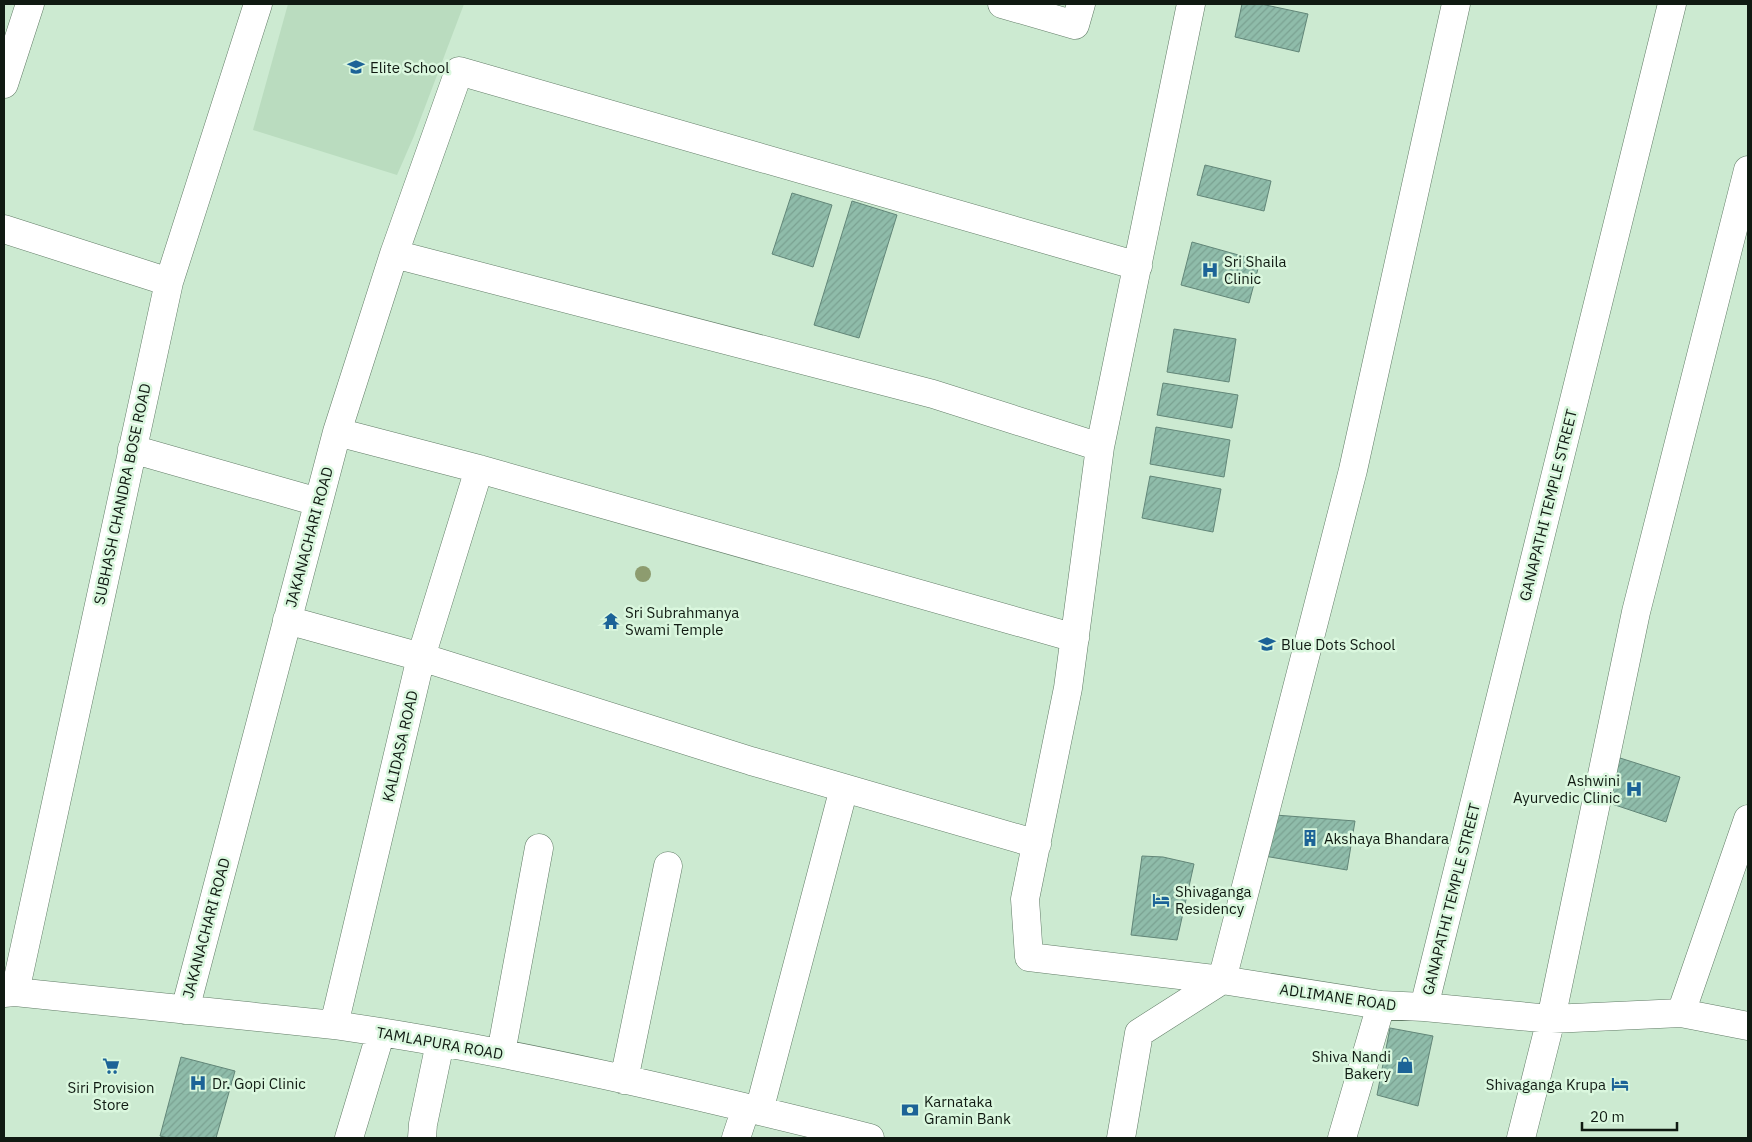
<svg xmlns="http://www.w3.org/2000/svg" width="1752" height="1142" font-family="'IBM Plex Sans',sans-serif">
	<defs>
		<pattern id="building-hatch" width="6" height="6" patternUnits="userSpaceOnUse" patternTransform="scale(1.25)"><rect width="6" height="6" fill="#8fbcaa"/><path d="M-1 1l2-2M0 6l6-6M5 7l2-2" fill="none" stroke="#7aa191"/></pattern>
	</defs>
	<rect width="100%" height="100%" fill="#ccead1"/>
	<!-- built -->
	<path fill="#badcbf" d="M288,4H464L414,136L397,175L253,130Z"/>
	<!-- building -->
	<path fill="url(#building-hatch)" stroke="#628678" d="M1242,4H1261L1308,14L1299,52L1235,37Z
		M1205,165L1271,181L1264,211L1197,195Z
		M792,193L832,205L813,267L772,254Z
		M852,201L897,215L859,338L814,325Z
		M1192,242L1260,261L1249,303L1181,285Z
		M1174,329L1236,339L1229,382L1167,372Z
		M1163,383L1238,395L1232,428L1157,415Z
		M1156,427L1230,440L1224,477L1150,464Z
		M1150,476L1221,489L1213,532L1142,518Z
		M1620,758L1680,777L1666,822L1606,802Z
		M1275,815L1355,821L1347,870L1264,856Z
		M1142,856L1163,857L1194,864L1177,940L1131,935Z
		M1390,1028L1433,1036L1418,1106L1377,1095Z
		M181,1057L235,1071L216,1138H168L160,1136Z"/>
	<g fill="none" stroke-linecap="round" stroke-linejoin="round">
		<!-- minor casing -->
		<g stroke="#627c67" stroke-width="29">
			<path id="minor" d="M1002,4L1075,25L1081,4
				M1191,4L1100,447L1068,688L1025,899L1029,957L1222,980L1353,470L1456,4
				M4,84L30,4
				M4,229L169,282
				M394,254L933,394L1100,447
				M337,432L479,469L1075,638
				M132,449L318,502
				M287,620L421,657L751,761L1037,844
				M15,992L169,282L258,4
				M4,993L15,992L334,1025C515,1051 693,1094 870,1138
				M1424,1007L1672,4
				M185,1010L337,432L394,254L459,71L1138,266
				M1681,1013L1748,819
				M334,1025L421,657L479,469
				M501,1053L539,848
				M624,1080L668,866
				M759,1111L844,788
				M349,1138L381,1032
				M422,1138L423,1124L440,1043
				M736,1138L746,1108
				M1121,1138L1139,1033L1222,980L1381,1005L1424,1007L1551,1019L1681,1013L1748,1026
				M1342,1138L1381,1005
				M1521,1138L1551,1019L1636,612L1748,170"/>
		</g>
		<!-- minor -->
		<use href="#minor" stroke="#fff" stroke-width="28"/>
	</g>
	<!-- trees -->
	<circle fill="#8d9c6f" cx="643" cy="574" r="8"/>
	<!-- icons -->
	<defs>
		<g id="school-bare" transform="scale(1.35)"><path d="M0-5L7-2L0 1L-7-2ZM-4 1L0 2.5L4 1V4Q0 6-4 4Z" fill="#1c6397" stroke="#daf7de" stroke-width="2.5" paint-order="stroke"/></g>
		<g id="hospital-bare" transform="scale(1.35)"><path d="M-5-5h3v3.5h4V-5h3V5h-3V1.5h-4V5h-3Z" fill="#1c6397" stroke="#daf7de" stroke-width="2.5" paint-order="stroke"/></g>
		<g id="temple-bare" transform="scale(1.35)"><path d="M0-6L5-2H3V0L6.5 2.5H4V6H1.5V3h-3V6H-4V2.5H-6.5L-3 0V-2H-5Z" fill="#1c6397" stroke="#daf7de" stroke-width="2.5" paint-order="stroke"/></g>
		<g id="building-bare" transform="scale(1.35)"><path d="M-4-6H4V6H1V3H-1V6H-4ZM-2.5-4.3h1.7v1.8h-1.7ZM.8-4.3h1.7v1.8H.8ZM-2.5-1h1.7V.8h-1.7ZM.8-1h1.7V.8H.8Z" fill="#1c6397" stroke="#daf7de" stroke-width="2.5" paint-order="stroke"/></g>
		<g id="hotel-bare" transform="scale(1.35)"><path d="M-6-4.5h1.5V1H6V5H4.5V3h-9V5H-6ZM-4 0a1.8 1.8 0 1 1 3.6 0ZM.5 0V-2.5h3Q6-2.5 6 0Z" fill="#1c6397" stroke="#daf7de" stroke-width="2.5" paint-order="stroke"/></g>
		<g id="shop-bare" transform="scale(1.35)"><path d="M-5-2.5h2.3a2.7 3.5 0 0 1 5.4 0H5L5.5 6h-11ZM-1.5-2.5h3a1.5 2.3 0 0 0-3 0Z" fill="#1c6397" stroke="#daf7de" stroke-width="2.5" paint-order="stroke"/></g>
		<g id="supermarket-bare" transform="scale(1.35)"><path d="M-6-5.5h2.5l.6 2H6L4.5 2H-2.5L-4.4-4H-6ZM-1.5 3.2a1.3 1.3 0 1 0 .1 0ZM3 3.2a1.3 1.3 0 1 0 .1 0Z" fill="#1c6397" stroke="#daf7de" stroke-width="2.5" paint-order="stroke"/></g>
		<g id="bank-bare" transform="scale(1.35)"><path d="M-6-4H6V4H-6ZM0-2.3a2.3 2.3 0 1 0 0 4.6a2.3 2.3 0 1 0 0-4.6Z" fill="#1c6397" stroke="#daf7de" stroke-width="2.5" paint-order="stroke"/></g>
	</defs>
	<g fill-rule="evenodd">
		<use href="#school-bare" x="356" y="67"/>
		<use href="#hospital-bare" x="1210" y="270"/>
		<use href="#temple-bare" x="611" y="621"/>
		<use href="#school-bare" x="1267" y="644"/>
		<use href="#hospital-bare" x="1634" y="789"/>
		<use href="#building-bare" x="1310" y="838"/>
		<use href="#hotel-bare" x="1161" y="900"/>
		<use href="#shop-bare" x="1405" y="1065"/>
		<use href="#supermarket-bare" x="111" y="1066"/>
		<use href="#hospital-bare" x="198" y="1083"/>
		<use href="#hotel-bare" x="1620" y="1084"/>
		<use href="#bank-bare" x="910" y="1110"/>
	</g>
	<g text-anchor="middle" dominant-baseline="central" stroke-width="5" stroke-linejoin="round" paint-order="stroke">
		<!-- poi labels -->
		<g font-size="15" fill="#101a12" stroke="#daf7de" text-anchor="start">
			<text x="370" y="67">Elite School</text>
			<text x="1224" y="261">Sri Shaila<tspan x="1224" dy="17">Clinic</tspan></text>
			<text x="625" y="612">Sri Subrahmanya<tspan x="625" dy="17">Swami Temple</tspan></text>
			<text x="1281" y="644">Blue Dots School</text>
			<text x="1620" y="780" text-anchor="end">Ashwini<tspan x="1620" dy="17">Ayurvedic Clinic</tspan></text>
			<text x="1324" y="838">Akshaya Bhandara</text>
			<text x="1175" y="891">Shivaganga<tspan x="1175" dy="17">Residency</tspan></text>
			<text x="1391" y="1056" text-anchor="end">Shiva Nandi<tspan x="1391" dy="17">Bakery</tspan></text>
			<text x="212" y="1083">Dr. Gopi Clinic</text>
			<text x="1606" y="1084" text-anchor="end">Shivaganga Krupa</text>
			<text x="111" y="1087" text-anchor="middle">Siri Provision<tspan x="111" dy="17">Store</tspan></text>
			<text x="924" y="1101">Karnataka<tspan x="924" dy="17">Gramin Bank</tspan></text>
		</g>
		<!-- street labels -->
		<g font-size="15" fill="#101a12" stroke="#daf7de">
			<text transform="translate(122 494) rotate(-78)">SUBHASH CHANDRA BOSE ROAD</text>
			<text transform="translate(1548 505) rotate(-76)">GANAPATHI TEMPLE STREET</text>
			<text transform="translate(309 537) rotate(-75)">JAKANACHARI ROAD</text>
			<text transform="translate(400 746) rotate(-77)">KALIDASA ROAD</text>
			<text transform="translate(1451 899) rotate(-76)">GANAPATHI TEMPLE STREET</text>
			<text transform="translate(206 928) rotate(-75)">JAKANACHARI ROAD</text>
			<text transform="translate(1338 997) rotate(8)">ADLIMANE ROAD</text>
			<text transform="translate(440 1043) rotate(10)">TAMLAPURA ROAD</text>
		</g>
	</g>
	<!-- border -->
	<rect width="1752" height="1142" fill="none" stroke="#101a12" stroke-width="10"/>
	<!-- scale -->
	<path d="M1582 1122v8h95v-8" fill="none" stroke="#101a12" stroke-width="2.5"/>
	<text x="1590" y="1122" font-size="15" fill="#101a12" stroke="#daf7de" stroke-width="4" paint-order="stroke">20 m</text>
</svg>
